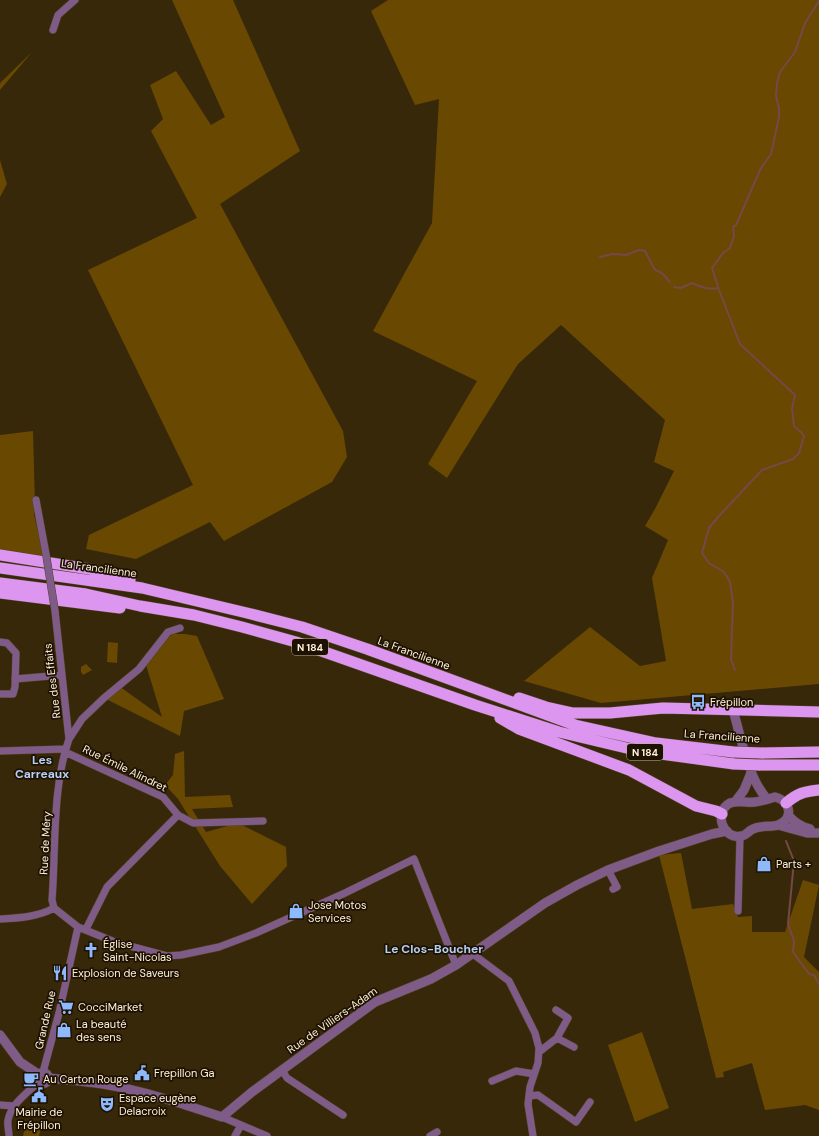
<svg xmlns="http://www.w3.org/2000/svg" width="819" height="1136" font-family="'DM Sans',sans-serif">
	<rect width="100%" height="100%" fill="#38280a"/>
	<!-- green -->
	<path fill="#694802" d="M172,0H233L300,151L220,204L343,431L347,457L332,482L224,541L210,522L136,559L86,549L89,535L193,485L88,270L197,218L151,131L163,119L150,85L176,71L211,125L225,117Z
		M388,0H819V684L601,703L524,681L590,627L640,666L666,661L652,578L668,540L645,526L655,509L674,471L654,462L665,420L561,325L518,364L447,478L428,464L477,381L373,331L432,223L439,99L415,105L371,11Z
		M32,52L0,90V83Z
		M0,160L7,184L0,197Z
		M33,431L35,507L34,514L44,559L0,552V435Z
		M174,634H185L197,636L224,699L184,711L180,736L104,698L119,686L162,717L146,665L170,636Z
		M108,642L118,643L117,663L107,662Z
		M86,664L92,670L83,675L81,672V667Z
		M184,751L185,797L230,795L233,807L192,809L206,832L238,823L286,847L287,866L252,904L220,866L178,799L165,785L173,775L175,754Z
		M681,853L692,909L733,904L738,917L752,916V932H785L803,880L819,885L804,957L819,972V1110L805,1105L765,1110L752,1063L723,1072L724,1077L716,1078L659,855Z
		M642,1032L669,1108L635,1122L608,1045Z
		M26,1124L41,1128L39,1136H23Z"/>
	<g fill="none" stroke-linecap="round" stroke-linejoin="round">
		<!-- stream -->
		<path stroke="#764848" stroke-width="2" d="M600,257L613,254L626,255L639,250L645,251L655,270L662,273L670,282
			M674,287L681,288L692,283C701,287 708,290 718,288
			M735,670L731,659L733,602L730,582L724,572L709,563L702,553L709,528L719,516L762,470L793,459L799,453L804,436L802,433L794,426L792,409L795,395L740,344L719,290L712,268L723,253L730,248L734,236L733,227L736,225L761,168L771,154L779,117V108L776,96L777,83L780,72L795,52L805,23L819,1
			M786,841L794,861L788,924L794,941L793,952L809,974L814,975L819,984"/>
		<!-- minor casing -->
		<g stroke="#544427" stroke-width="8">
			<path id="minor" d="M53,30L58,15L75,0
				M36,500L46,554
				M55,611L69,739C52,787 56,849 52,900L54,908L78,927L115,942L167,956L181,955L219,947L256,933L345,893L414,859L456,965
				M0,642L7,643L16,653L15,687L13,694H0
				M15,679L62,675
				M69,739L82,719L104,698L139,669L168,632L180,628
				M0,751L66,749
				M65,752L163,797L178,815L193,823L263,821
				M608,870L617,887L613,889
				M738,911L740,837
				M0,919C18,918 38,917 54,908
				M86,929L107,887L178,815
				M473,954L509,981L535,1033L539,1048L538,1063L530,1087L528,1104L533,1136
				M556,1010L568,1018L557,1038
				M539,1052L557,1038L574,1047
				M282,1070L287,1078L343,1115
				M43,1072L59,1013L78,927
				M492,1081L516,1071L534,1074
				M529,1096L538,1095L576,1122L590,1102
				M0,1105L14,1106
				M222,1117L267,1136
				M9,1136C9,1131 7,1125 8,1120C11,1104 28,1092 39,1082
				M235,1136L241,1125
				M430,1136L437,1132"/>
		</g>
		<!-- tertiary casing -->
		<g stroke="#544427" stroke-width="10">
			<path id="tertiary" d="M733,710C741,737 748,778 767,799
				M775,797C791,801 794,819 778,825C769,828 761,824 751,830C748,832 745,836 741,836C723,840 713,812 730,803C738,800 747,803 755,802C762,801 769,799 775,797Z
				M735,802L744,790L751,773
				M788,815C794,822 801,827 810,829
				M778,825L807,833H819
				M0,1035L20,1062L38,1074
				M37.5 1078a5.5 5.5 0 1 1 11 0a5.5 5.5 0 1 1-11 0Z
				M48,1078C67,1080 85,1081 103,1084C144,1091 183,1104 222,1117L252,1092L375,1002L431,979L456,965L545,903L577,885L608,870L659,851L712,834L727,831"/>
		</g>
		<!-- trunk casing -->
		<g stroke="#544427" stroke-width="12">
			<path id="trunk" d="M0,555L89,569L130,580
				M0,568L142,588L247,613L302,627L367,649L575,725L656,743L733,752
				M0,583L86,594L140,606L194,615L242,627L296,642L475,705L559,732L639,751L734,764
				M0,593L120,608
				M519,698L546,707L573,713H610L663,708L819,712
				M500,718L519,729L629,770L696,806L716,811L722,814
				M762,753L819,752
				M759,765H819
				M786,803C798,793 803,792 819,790"/>
		</g>
		<!-- minor -->
		<use href="#minor" stroke="#7e5c87" stroke-width="7"/>
		<!-- tertiary -->
		<use href="#tertiary" stroke="#7e5c87" stroke-width="9"/>
		<!-- trunk -->
		<use href="#trunk" stroke="#dd96f0" stroke-width="11"/>
		<!-- minor-bridge casing -->
		<g stroke="#544427" stroke-width="8" stroke-linecap="butt">
			<path id="minor-bridge" d="M46,554L55,611"/>
		</g>
		<!-- trunk-bridge casing -->
		<g stroke="#544427" stroke-width="12" stroke-linecap="butt">
			<path id="trunk-bridge" d="M733,752L762,753
				M734,764L759,765"/>
		</g>
		<!-- minor-bridge -->
		<use href="#minor-bridge" stroke="#7e5c87" stroke-width="7"/>
		<!-- trunk-bridge -->
		<use href="#trunk-bridge" stroke="#dd96f0" stroke-width="11"/>
	</g>
	<!-- icons -->
	<defs>
		<g id="bus-bare" transform="scale(1.2)"><path d="M-5-6H5V4H4V6H2V4H-2V6H-4V4H-5ZM-3.5-4V0h7V-4ZM-3.5 1.2v1.5H-2V1.2ZM2 1.2v1.5H3.5V1.2Z" fill="#8eb9fc" stroke="#1d1100" stroke-width="2.5" paint-order="stroke"/></g>
		<g id="shop-bare" transform="scale(1.2)"><path d="M-5-2.5h2.3a2.7 3.5 0 0 1 5.4 0H5L5.5 6h-11ZM-1.5-2.5h3a1.5 2.3 0 0 0-3 0Z" fill="#8eb9fc" stroke="#1d1100" stroke-width="2.5" paint-order="stroke"/></g>
		<g id="church-bare" transform="scale(1.2)"><path d="M-1.2-6h2.4v3.5h3.3v2.4h-3.3V6h-2.4V-.1h-3.3v-2.4h3.3Z" fill="#8eb9fc" stroke="#1d1100" stroke-width="2.5" paint-order="stroke"/></g>
		<g id="restaurant-bare" transform="scale(1.2)"><path d="M-5-6h1v4h1v-4h1v4h1v-4h1v5L-1.5 .5V6h-2V.5L-5-1ZM5-6V6H3V1.5H1.5Q1.5-4 5-6Z" fill="#8eb9fc" stroke="#1d1100" stroke-width="2.5" paint-order="stroke"/></g>
		<g id="supermarket-bare" transform="scale(1.2)"><path d="M-6-5.5h2.5l.6 2H6L4.5 2H-2.5L-4.4-4H-6ZM-1.5 3.2a1.3 1.3 0 1 0 .1 0ZM3 3.2a1.3 1.3 0 1 0 .1 0Z" fill="#8eb9fc" stroke="#1d1100" stroke-width="2.5" paint-order="stroke"/></g>
		<g id="civic-bare" transform="scale(1.2)"><path d="M-.6-6.5H3V-4.5H.6V-3L4-1V1h2V6H-6V1h2V-1L-.6-3ZM-1.2 2.5V6h2.4V2.5Z" fill="#8eb9fc" stroke="#1d1100" stroke-width="2.5" paint-order="stroke"/></g>
		<g id="cafe-bare" transform="scale(1.2)"><path d="M-5.5-4.5H6V0H3Q3 3.5 0 3.5H-2.5Q-5.5 3.5-5.5 0ZM3-3.2v2h1.7v-2ZM-6 4.5H4V6H-6Z" fill="#8eb9fc" stroke="#1d1100" stroke-width="2.5" paint-order="stroke"/></g>
		<g id="theatre-bare" transform="scale(1.2)"><path d="M-5-5.5Q0-4 5-5.5V0Q5 5 0 6Q-5 5-5 0ZM-3.3-2.5H-1v1.5H-3.3ZM1-2.5H3.3v1.5H1ZM-2.8 1Q0 5.5 2.8 1Z" fill="#8eb9fc" stroke="#1d1100" stroke-width="2.5" paint-order="stroke"/></g>
	</defs>
	<g fill-rule="evenodd">
		<use href="#bus-bare" x="698" y="702"/>
		<use href="#shop-bare" x="764" y="864"/>
		<use href="#shop-bare" x="296" y="911"/>
		<use href="#church-bare" x="91" y="950"/>
		<use href="#restaurant-bare" x="60" y="973"/>
		<use href="#supermarket-bare" x="66" y="1007"/>
		<use href="#shop-bare" x="64" y="1030"/>
		<use href="#civic-bare" x="142" y="1073"/>
		<use href="#cafe-bare" x="31" y="1079"/>
		<use href="#civic-bare" x="39" y="1095"/>
		<use href="#theatre-bare" x="107" y="1104"/>
	</g>
	<g text-anchor="middle" dominant-baseline="central" stroke-width="3.5" stroke-linejoin="round" paint-order="stroke">
		<!-- shield labels -->
		<g fill="#1d1100" stroke="#baad99" stroke-width="1">
			<rect x="292" y="639" width="36" height="16" rx="3"/>
			<rect x="627" y="744" width="36" height="16" rx="3"/>
		</g>
		<g font-size="10" font-weight="bold" fill="#fef0da">
			<text x="310" y="647">N 184</text>
			<text x="645" y="752">N 184</text>
		</g>
		<!-- street labels -->
		<g font-size="11" fill="#fef0da" stroke="#1d1100">
			<text transform="translate(99 568) rotate(8)">La Francilienne</text>
			<text transform="translate(414 653) rotate(20)">La Francilienne</text>
			<text transform="translate(52 681) rotate(-97)">Rue des Effaits</text>
			<text transform="translate(722 736) rotate(4)">La Francilienne</text>
			<text transform="translate(125 768) rotate(26)">Rue Émile Alindret</text>
			<text transform="translate(45 843) rotate(-87)">Rue de Méry</text>
			<text transform="translate(45 1020) rotate(-77)">Grande Rue</text>
			<text transform="translate(332 1020) rotate(-35)">Rue de Villiers-Adam</text>
		</g>
		<!-- poi labels -->
		<g font-size="11" fill="#fef0da" stroke="#1d1100" text-anchor="start">
			<text x="710" y="702">Frépillon</text>
			<text x="776" y="864">Parts +</text>
			<text x="308" y="905">Jose Motos<tspan x="308" dy="13">Services</tspan></text>
			<text x="103" y="944">Église<tspan x="103" dy="13">Saint-Nicolas</tspan></text>
			<text x="72" y="973">Explosion de Saveurs</text>
			<text x="78" y="1007">CocciMarket</text>
			<text x="76" y="1024">La beauté<tspan x="76" dy="13">des sens</tspan></text>
			<text x="154" y="1073">Frepillon Ga</text>
			<text x="43" y="1079">Au Carton Rouge</text>
			<text x="119" y="1098">Espace eugène<tspan x="119" dy="13">Delacroix</tspan></text>
			<text x="39" y="1112" text-anchor="middle">Mairie de<tspan x="39" dy="13">Frépillon</tspan></text>
		</g>
		<!-- neighbourhood labels -->
		<g font-size="12" font-weight="bold" fill="#b6cff5" stroke="#1d1100">
			<text x="42" y="760">Les<tspan x="42" dy="14">Carreaux</tspan></text>
			<text x="434" y="949">Le Clos-Boucher</text>
		</g>
	</g>
</svg>
